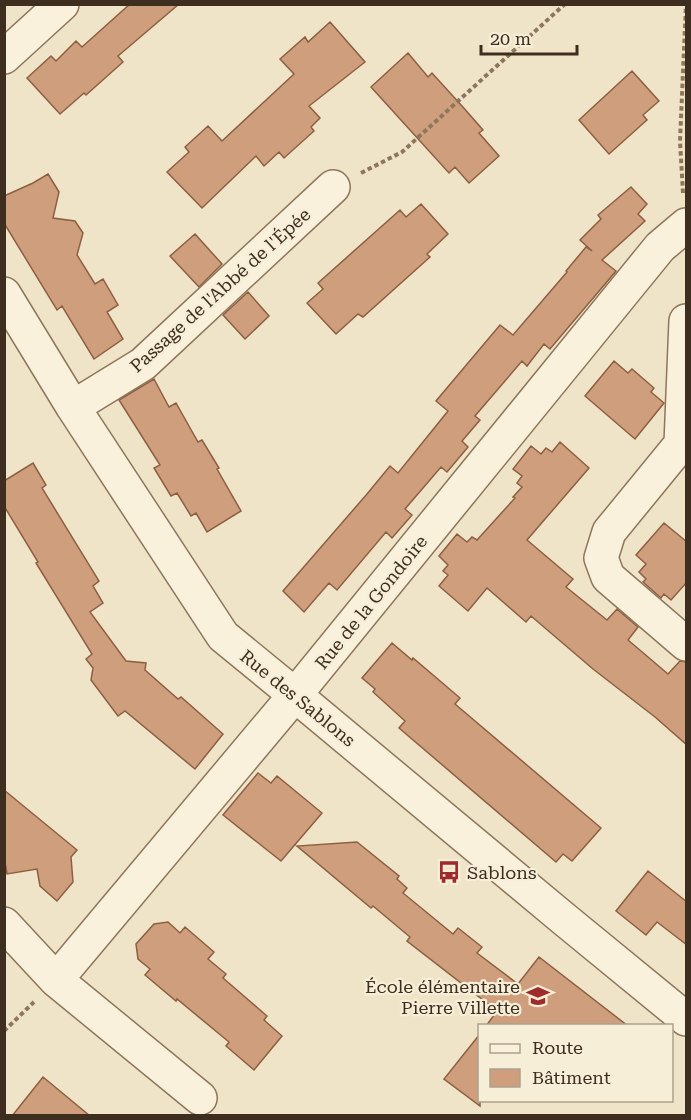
<svg xmlns="http://www.w3.org/2000/svg" width="691" height="1120" font-family="'Roboto Serif',serif">
	<rect width="100%" height="100%" fill="#f0e4c8"/>
	<!-- building -->
	<path fill="#cf9f7d" stroke="#8d5f41" stroke-width="1.5" d="M130,4H179L118,56L123,62L86,95L84,93L60,114L27,78L51,56L56,61L76,41L82,47Z
		M330,22L365,62L309,106L320,118L311,127L314,131L284,158L279,152L264,166L256,156L202,208L167,172L189,152L185,147L208,126L222,141L294,74L280,59L305,37L308,42Z
		M408,53L428,77L432,73L462,106L483,130L479,133L499,156L469,183L455,167L449,173L371,87Z
		M632,71L659,101L643,115L647,120L609,154L579,120Z
		M48,174L59,192L53,218L75,221L83,233L77,255L95,284L103,279L118,305L107,312L123,339L94,359L62,306L57,310L4,223V196L33,183Z
		M631,187L647,204L638,214L645,221L602,260L616,271L550,349L544,344L527,366L522,361L475,416L480,420L462,441L468,447L447,472L441,467L405,509L412,515L392,538L386,532L337,590L329,583L304,612L283,591L367,494L390,466L398,473L448,411L436,401L500,325L513,335L567,272L566,271L586,247L592,251L580,240L601,219L598,215Z
		M421,204L448,234L427,254L430,257L363,317L358,314L336,334L307,303L323,289L318,283L400,210L406,217Z
		M195,234L222,264L199,287L170,256Z
		M248,292L269,316L245,339L223,315Z
		M614,361L628,373L632,369L654,388L651,392L664,403L635,439L585,396Z
		M154,379L169,407L176,403L198,442L202,440L219,468L217,469L241,511L207,532L196,513L191,516L177,493L171,496L154,468L160,465L119,400Z
		M560,442L589,468L527,540L573,579L566,587L607,620L617,609L638,627L628,640L668,674L680,661L687,662V745L655,717L593,669L531,616L526,622L487,588L468,611L439,586L448,575L443,571L448,565L439,556L457,534L467,542L472,537L477,540L515,498L513,497L522,487L517,483L522,476L513,469L531,446L541,454L546,448L552,452Z
		M33,463L46,485L42,488L99,581L93,586L103,603L90,612L126,661L146,663L145,670L178,699L181,697L223,734L195,769L125,711L118,716L91,680L93,668L86,659L92,654L36,563L38,562L4,506V481Z
		M664,523L687,542V582L671,600L664,594L661,598L643,582L646,579L639,572L646,564L636,555Z
		M392,643L412,660L413,658L460,698L455,704L601,828L572,861L563,854L556,862L399,728L405,721L373,692L375,689L362,678Z
		M258,773L271,783L277,776L322,813L281,861L223,815Z
		M4,790L77,850L71,857L73,882L57,901L40,886L37,869L7,874L4,857Z
		M357,842L399,876L397,879L407,888L403,893L453,934L458,928L482,947L477,953L518,984L539,957L628,1026H486L497,1011L407,941L410,937L373,906L371,908L297,846Z
		M648,871L687,902V945L657,922L646,935L616,911Z
		M168,922L180,933L185,927L214,952L208,959L226,974L223,978L267,1016L264,1020L282,1036L254,1070L226,1046L229,1042L177,999L176,1001L145,975L150,969L138,959L136,944L154,924Z
		M480,1034V1106L444,1079Z
		M43,1077L90,1116H12Z"/>
	<g fill="none" stroke-linecap="round" stroke-linejoin="round">
		<!-- street casing -->
		<g stroke="#8d765c" stroke-width="36">
			<path id="street" d="M4,57L62,4
				M4,294L73,407L223,636L295,695L564,919L686,1019
				M686,321L681,444L609,532L601,558L608,577L686,644
				M73,407L143,364L333,187
				M4,924L56,980L200,1098
				M56,980L295,695L660,247L686,225"/>
		</g>
		<!-- path -->
		<path stroke="#8d765c" stroke-width="4" stroke-dasharray="4.5 3" stroke-linecap="butt" d="M361,173L402,152L565,4
			M683,193L680,141L686,4
			M4,1031L34,1002"/>
		<!-- street -->
		<use href="#street" stroke="#faf1dc" stroke-width="33"/>
	</g>
	<!-- icons -->
	<defs>
		<g id="bus-bare" transform="scale(1.8)"><path d="M-5-6H5V4H4V6H2V4H-2V6H-4V4H-5ZM-3.5-4V0h7V-4ZM-3.5 1.2v1.5H-2V1.2ZM2 1.2v1.5H3.5V1.2Z" fill="#9e2a2b" stroke="#f7eed8" stroke-width="2.5" paint-order="stroke"/></g>
		<g id="school-bare" transform="scale(1.8)"><path d="M0-5L7-2L0 1L-7-2ZM-4 1L0 2.5L4 1V4Q0 6-4 4Z" fill="#9e2a2b" stroke="#f7eed8" stroke-width="2.5" paint-order="stroke"/></g>
	</defs>
	<g fill-rule="evenodd">
		<use href="#bus-bare" x="449" y="872"/>
		<use href="#school-bare" x="538" y="996"/>
	</g>
	<g text-anchor="middle" dominant-baseline="central" stroke-width="4.5" stroke-linejoin="round" paint-order="stroke">
		<!-- street labels -->
		<g font-size="18" fill="#3d2e20" stroke="#f7eed8">
			<text transform="translate(220 290) rotate(-42)">Passage de l'Abbé de l'Épée</text>
			<text transform="translate(371 602) rotate(-51)">Rue de la Gondoire</text>
			<text transform="translate(298 698) rotate(39)">Rue des Sablons</text>
		</g>
		<!-- poi labels -->
		<g font-size="18" fill="#3d2e20" stroke="#f7eed8" text-anchor="start">
			<text x="467" y="872">Sablons</text>
			<text x="520" y="986" text-anchor="end">École élémentaire<tspan x="520" dy="21">Pierre Villette</tspan></text>
		</g>
	</g>
	<!-- border -->
	<rect width="691" height="1120" fill="none" stroke="#3d2e20" stroke-width="12"/>
	<!-- legend -->
	<rect x="478" y="1024" width="195" height="78" fill="#f7eed8" stroke="#ada18e" stroke-width="1.5"/>
	<rect x="490" y="1044" width="30" height="9" fill="#faf1dc" stroke="#ada18e" stroke-width="1.5"/>
	<text x="532" y="1054" font-size="18" fill="#3d2e20">Route</text>
	<rect x="490" y="1069" width="30" height="18" fill="#cf9f7d" stroke="#ada18e" stroke-width="1.5"/>
	<text x="532" y="1084" font-size="18" fill="#3d2e20">Bâtiment</text>
	<!-- scale -->
	<path d="M481 45v9h96v-9" fill="none" stroke="#3d2e20" stroke-width="3"/>
	<text x="490" y="45" font-size="18" fill="#3d2e20" stroke="#f7eed8" stroke-width="4.5" paint-order="stroke">20 m</text>
</svg>
